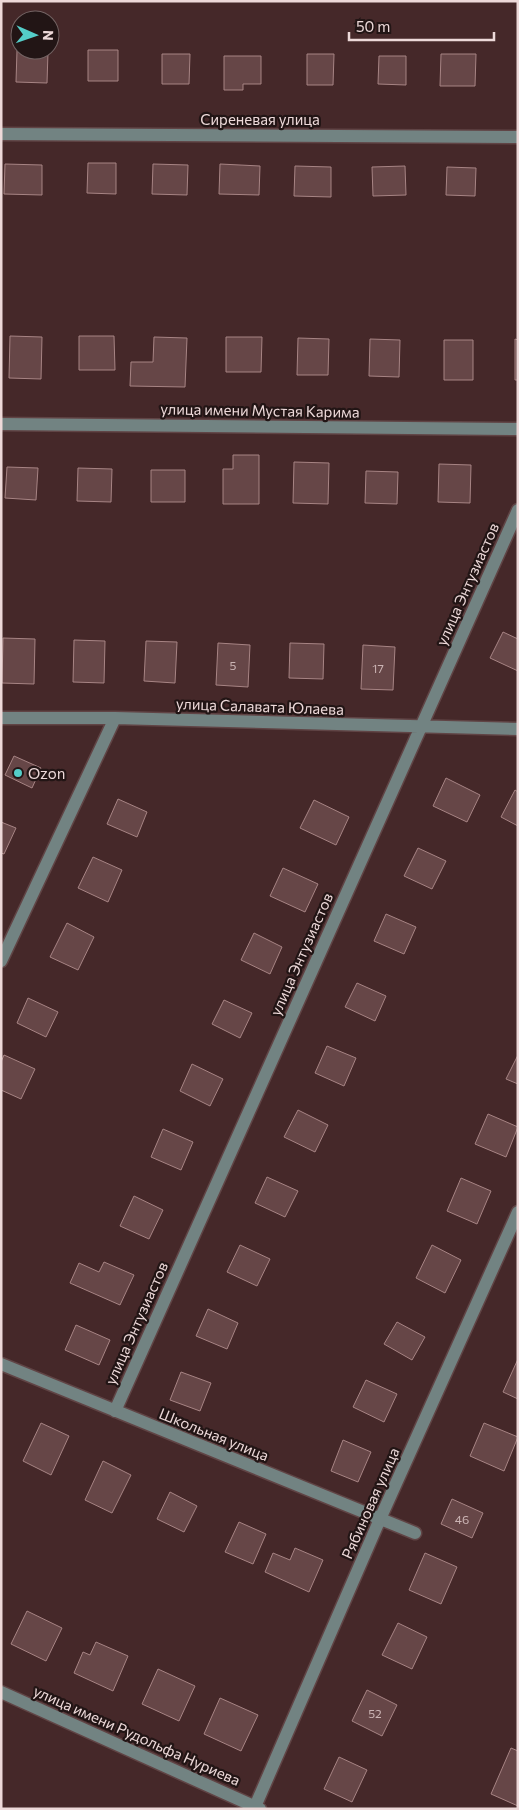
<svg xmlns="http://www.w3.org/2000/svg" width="519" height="1810" font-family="Commissioner,sans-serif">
	<rect width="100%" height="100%" fill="#452829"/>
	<!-- building -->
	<path fill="#664647" stroke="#a78484" d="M17,50L48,52L47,83L16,82Z
		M88,50H118V81H88Z
		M162,54H190L189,84H162Z
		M307,54H334L333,85H307Z
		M441,54H476L475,86H440Z
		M224,56H261V84H243V90H224Z
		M379,56H406V85L378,84Z
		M88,163H116V194L87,193Z
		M5,164L42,165V195L4,194Z
		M153,164L188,165L187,195L152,194Z
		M220,164L260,166L259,195L219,194Z
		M295,166L331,167V197L294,196Z
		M405,166L406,195L373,196L372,167Z
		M447,167L476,168L475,196L446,195Z
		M10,336L42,337L41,379L9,378Z
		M79,336H114L115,370H79Z
		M154,337L187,338L185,387L130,386L131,362H153Z
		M226,337H262L261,372H226Z
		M298,338L329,339L328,375H297Z
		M370,339L400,340L399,377L369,376Z
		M515,339L518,340V380H515Z
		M444,340H473V380H444Z
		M233,455H259V504H223V469H233Z
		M294,462L329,463L328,504L293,503Z
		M439,464L471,465L470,503L438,502Z
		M7,467L38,468L36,500L5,498Z
		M78,468L112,469L111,502L77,501Z
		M151,470H185V502H151Z
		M366,471L398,472L397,504L365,503Z
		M503,632L518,639V671L490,658Z
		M3,638L35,639L34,684L2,683Z
		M74,640L105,641L104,683L73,682Z
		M146,641L177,642L175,683L144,681Z
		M218,643L250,645L248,687L216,685Z
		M290,643L324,644L323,679L289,678Z
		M363,645L395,647L393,690L361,689Z
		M14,756L41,768L32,788L5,775Z
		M446,778L480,795L467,822L433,806Z
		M515,790L518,792V826L501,817Z
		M118,799L147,812L137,837L107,824Z
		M314,800L349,817L336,845L300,828Z
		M1,822L16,828L4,854L1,853Z
		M418,848L446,861L432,889L404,876Z
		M93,857L122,870L108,902L78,888Z
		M283,868L318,884L305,912L270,896Z
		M386,914L416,927L404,954L374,941Z
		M67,923L94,937L78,970L50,957Z
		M254,933L282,947L270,974L241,960Z
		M357,983L386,996L375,1021L345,1007Z
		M28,998L58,1012L46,1037L17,1023Z
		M224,1000L252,1013L240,1038L212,1024Z
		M327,1046L356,1058L344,1086L315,1073Z
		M4,1055L35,1069L21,1099L1,1090V1062Z
		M518,1055V1084L506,1079Z
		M192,1064L223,1079L210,1106L180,1091Z
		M298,1110L328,1125L315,1152L284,1137Z
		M488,1114L518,1127L506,1157L475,1144Z
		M163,1129L193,1142L181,1170L151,1157Z
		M267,1177L298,1191L285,1217L255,1203Z
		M461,1178L491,1191L477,1224L447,1211Z
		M134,1196L163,1210L149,1239L120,1226Z
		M240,1245L270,1259L257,1286L227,1272Z
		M432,1245L461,1260L445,1293L416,1278Z
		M104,1262L134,1275L120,1305L70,1283L79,1263L99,1272Z
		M208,1309L238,1323L227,1349L196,1336Z
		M397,1322L425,1337L412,1360L384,1344Z
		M76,1325L110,1340L99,1365L65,1350Z
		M518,1359V1399L503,1392Z
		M181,1372L211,1383L200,1411L170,1400Z
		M366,1380L397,1394L384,1422L353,1407Z
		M41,1423L69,1436L51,1475L23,1461Z
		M484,1423L518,1437L504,1471L470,1456Z
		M343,1440L371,1452L358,1482L331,1471Z
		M103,1461L131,1475L112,1513L85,1500Z
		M170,1492L197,1506L184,1532L157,1519Z
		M452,1499L483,1513L472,1538L441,1524Z
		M239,1522L266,1534L253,1564L225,1552Z
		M295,1548L323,1560L309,1592L265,1572L273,1553L290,1560Z
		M425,1553L457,1567L441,1604L409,1590Z
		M27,1611L62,1628L46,1661L11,1644Z
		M398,1623L427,1637L412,1669L382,1655Z
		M96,1642L128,1656L113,1691L74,1673L83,1652L90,1655Z
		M158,1669L195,1686L179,1721L142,1704Z
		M367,1690L397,1705L382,1736L352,1721Z
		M220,1698L258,1715L241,1751L204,1734Z
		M511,1748L518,1751V1806L491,1794Z
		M339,1757L367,1770L352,1802L324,1789Z"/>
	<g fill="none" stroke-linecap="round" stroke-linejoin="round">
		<!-- minor casing -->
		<g stroke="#604445" stroke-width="15">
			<path id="minor" d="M1,134L518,137
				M1,424L518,429
				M1,718H115L518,729
				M1,961L115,718
				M1,1364L415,1533
				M115,1411L518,510
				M1,1692L260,1809
				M254,1809L380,1519L518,1212"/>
		</g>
		<!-- minor -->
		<use href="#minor" stroke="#728382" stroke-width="12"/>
	</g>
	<!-- markers -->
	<circle fill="#54cdc8" stroke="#221515" stroke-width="2" cx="18" cy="773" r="5"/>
	<g text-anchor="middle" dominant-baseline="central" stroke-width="4.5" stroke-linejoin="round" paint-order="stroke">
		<!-- number labels -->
		<g font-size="12" fill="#cbb4b4">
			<text x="233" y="665">5</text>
			<text x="378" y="668">17</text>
			<text x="462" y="1519">46</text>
			<text x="375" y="1713">52</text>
		</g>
		<!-- street labels -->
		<g font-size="15" fill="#edd9d9" stroke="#221515">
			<text x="260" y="119">Сиреневая улица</text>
			<text transform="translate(260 410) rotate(1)">улица имени Мустая Карима</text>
			<text transform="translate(467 584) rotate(-66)">улица Энтузиастов</text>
			<text transform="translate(260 706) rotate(2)">улица Салавата Юлаева</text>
			<text transform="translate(301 954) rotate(-66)">улица Энтузиастов</text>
			<text transform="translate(136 1323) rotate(-66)">улица Энтузиастов</text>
			<text transform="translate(214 1434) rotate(22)">Школьная улица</text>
			<text transform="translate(370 1503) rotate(-66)">Рябиновая улица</text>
			<text transform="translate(137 1735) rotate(24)">улица имени Рудольфа Нуриева</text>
		</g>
		<!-- poi labels -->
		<g font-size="15" fill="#edd9d9" stroke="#221515" text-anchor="start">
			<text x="28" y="773">Ozon</text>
		</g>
	</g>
	<!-- border -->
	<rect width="519" height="1810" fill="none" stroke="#edd9d9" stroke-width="5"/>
	<!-- north arrow -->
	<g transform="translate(35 35) rotate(92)"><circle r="24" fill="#221515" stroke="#736363"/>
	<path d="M0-4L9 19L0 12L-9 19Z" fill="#54cdc8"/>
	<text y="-8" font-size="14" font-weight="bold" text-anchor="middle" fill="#edd9d9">N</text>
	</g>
	<!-- scale -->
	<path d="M349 32v8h145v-8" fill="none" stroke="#edd9d9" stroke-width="2.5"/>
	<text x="356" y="32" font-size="15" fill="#edd9d9" stroke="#221515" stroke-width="4" paint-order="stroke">50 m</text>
</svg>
